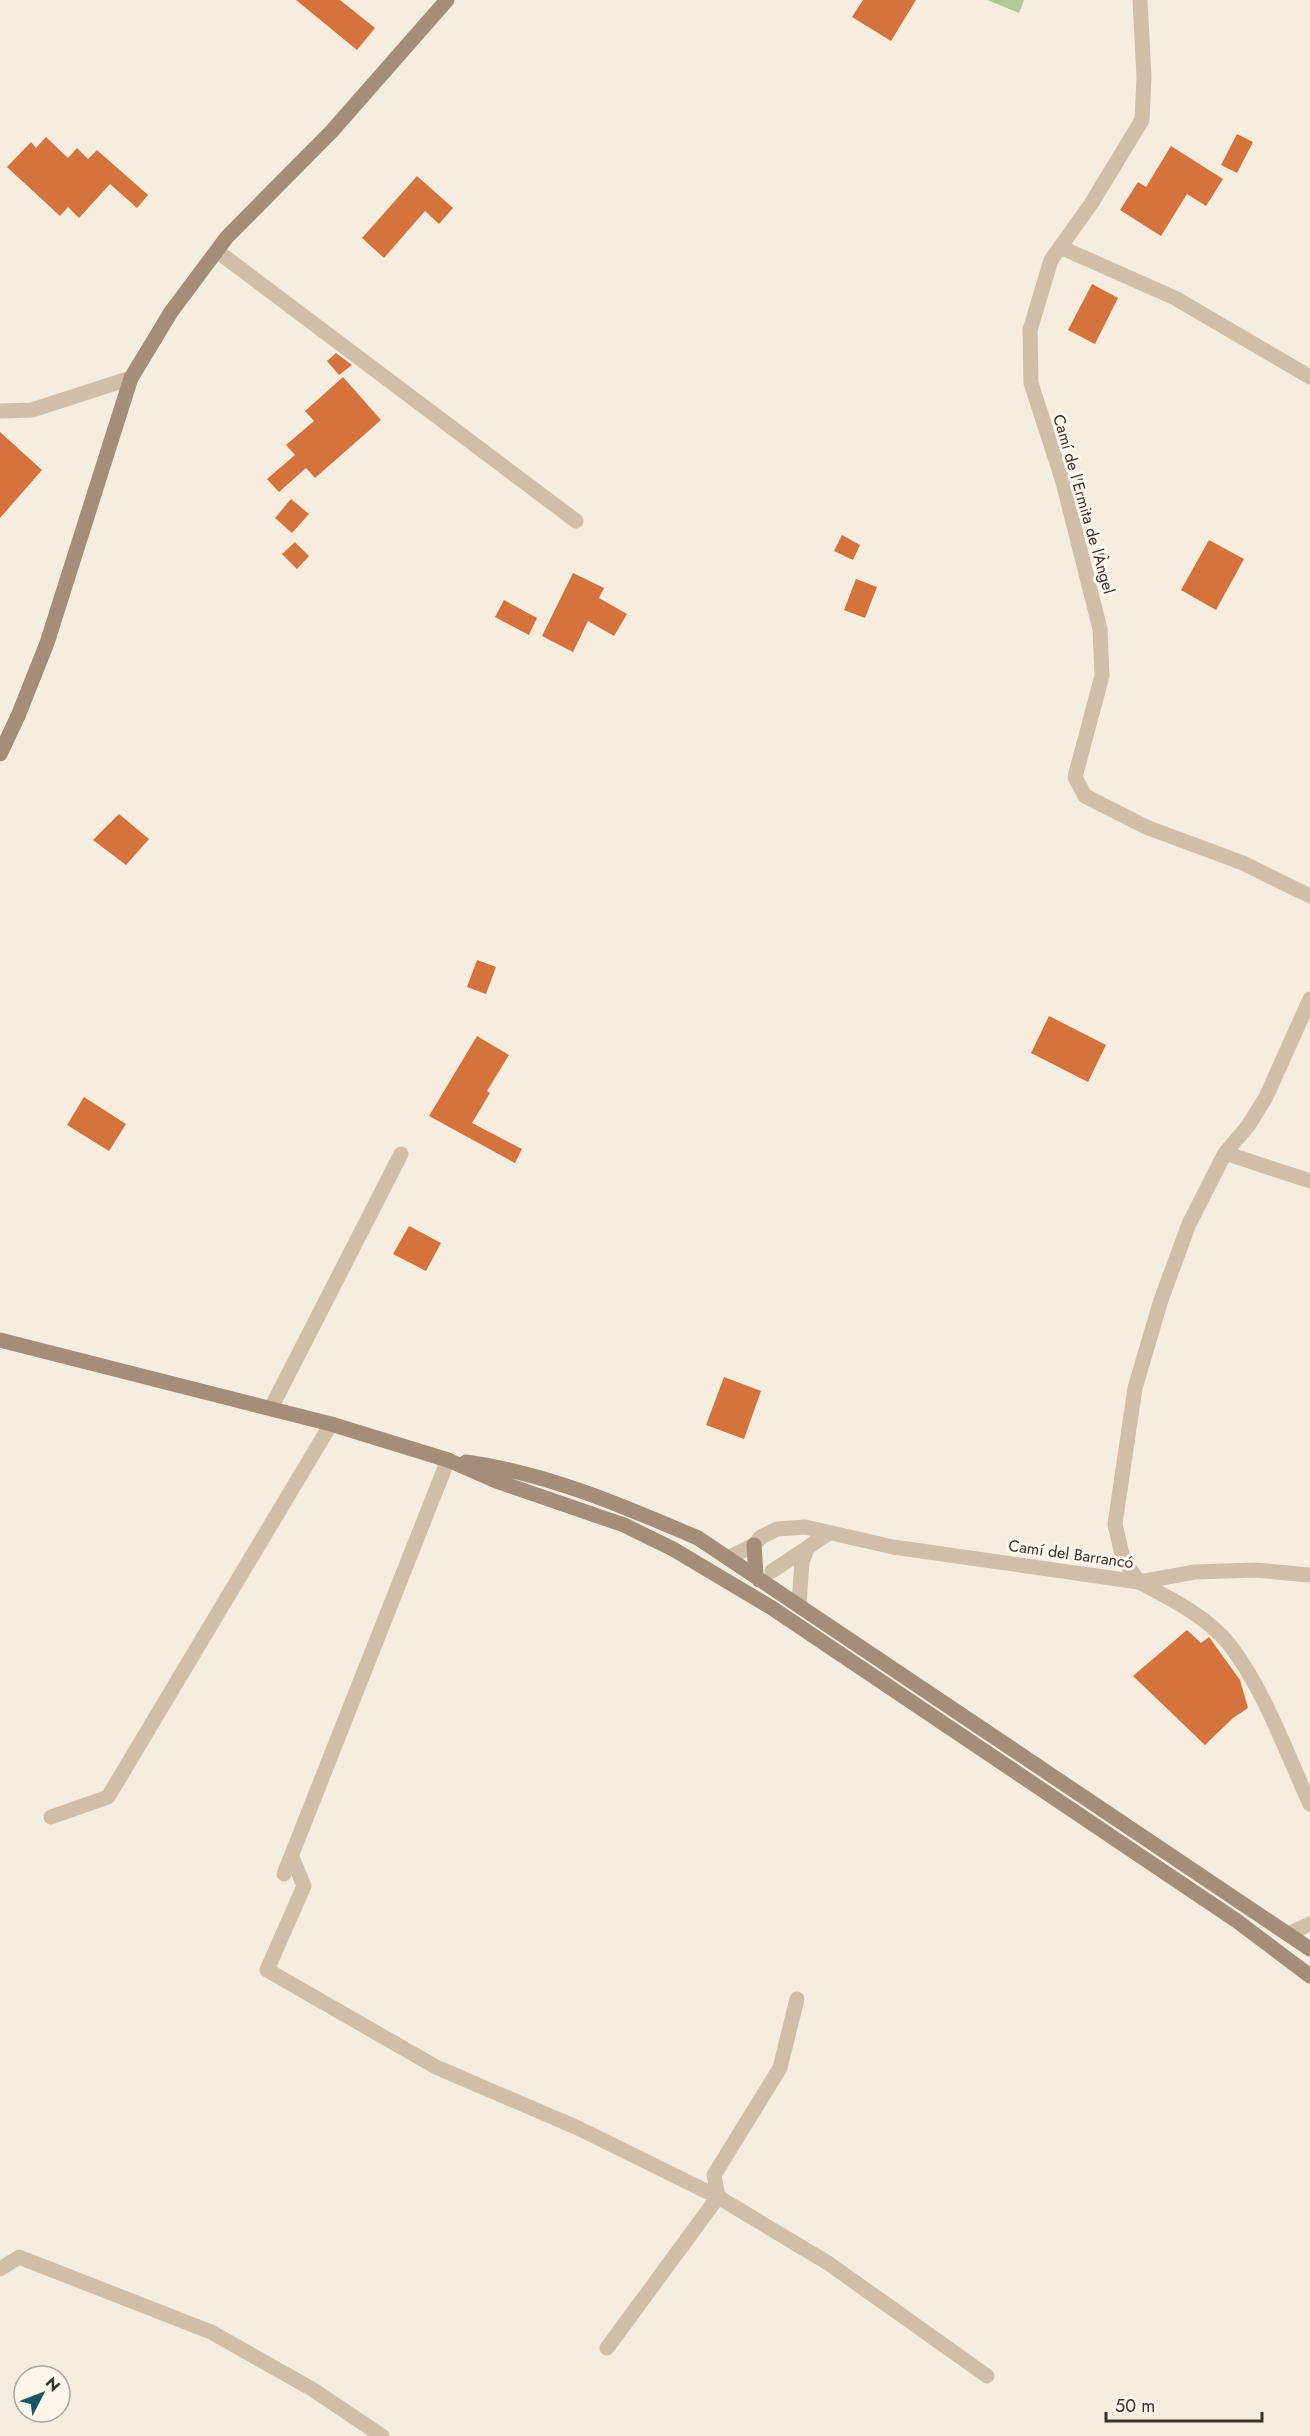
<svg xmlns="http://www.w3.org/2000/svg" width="1310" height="2436" font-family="Jost,sans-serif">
	<rect width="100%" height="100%" fill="#f6edde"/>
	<!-- green -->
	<path fill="#b4c79b" d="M987,0H1024L1019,13Z"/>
	<!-- building -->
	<path fill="#d4733d" d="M296,0H340L375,28L357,50Z
		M863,0H916L891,41L852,17Z
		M1237,134L1253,142L1237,173L1221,165Z
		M46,137L68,158L77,148L88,159L97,150L148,195L137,208L110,184L79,218L68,207L60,216L7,167L31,142L36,148Z
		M1171,146L1223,179L1206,206L1187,194L1161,236L1120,210L1138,182L1146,187Z
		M417,176L453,208L439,224L425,211L384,258L362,238Z
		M1092,284L1118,298L1095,344L1068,330Z
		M336,353L352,365L339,375L327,361Z
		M343,377L381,420L315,478L306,468L279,492L267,479L295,455L286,445L314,421L305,411Z
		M0,432L42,470L0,518Z
		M291,499L309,514L292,533L275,518Z
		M842,535L860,545L853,560L834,551Z
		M1209,540L1244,559L1216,610L1181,590Z
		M295,542L309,556L297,569L282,554Z
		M573,573L604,588L599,598L627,614L614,636L588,621L573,652L542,636Z
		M856,579L877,587L865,618L844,610Z
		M504,600L537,618L529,635L495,617Z
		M119,814L149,839L126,865L93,840Z
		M477,960L496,967L486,994L467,987Z
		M1049,1016L1106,1045L1088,1082L1031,1053Z
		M477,1036L509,1055L487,1091L490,1093L472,1123L522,1149L515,1163L429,1116Z
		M84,1097L126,1124L109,1151L67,1125Z
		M409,1226L441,1243L426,1271L393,1254Z
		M724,1377L761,1391L744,1439L706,1425Z
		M1187,1630L1201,1643L1209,1637L1240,1680L1248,1708L1233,1718L1205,1745L1133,1676Z"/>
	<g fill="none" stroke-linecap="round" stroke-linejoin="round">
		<!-- minor -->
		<path stroke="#d0bea8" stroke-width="15" d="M1140,0L1144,77L1142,120L1091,204L1051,260L1030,330L1031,383L1063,482L1100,629L1102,676L1075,777L1085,796L1146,827L1243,863L1310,896
			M1060,247L1175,298L1310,377
			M217,251L576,521
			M0,411L32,410L131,378
			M1225,1153L1310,1181
			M271,1408L401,1154
			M1139,1582L1123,1559L1115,1524L1135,1388L1161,1300L1189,1224L1225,1153L1248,1126L1266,1097L1310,999
			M51,1817L108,1797L331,1424
			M292,1857L304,1886L267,1970L436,2067L578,2128L718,2197L607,2348
			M284,1874L448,1460
			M797,1999L780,2068L714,2175L718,2197L828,2263L987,2376
			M0,2269L19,2257L211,2332L312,2389L382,2436"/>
		<!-- tertiary -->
		<path stroke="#d0bea8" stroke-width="15" d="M728,1558L754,1545L761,1537L777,1529L805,1527L893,1547L1139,1582L1195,1572L1255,1570L1310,1575
			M772,1571L807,1548
			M1139,1582C1169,1598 1208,1617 1229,1644C1264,1689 1286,1752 1310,1804
			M799,1605L802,1561L808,1547L829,1533
			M1288,1934L1310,1924"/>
		<!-- secondary -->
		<path stroke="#a48d79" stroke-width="15" d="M0,754L18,716L47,643L131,378L171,312L227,237L332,131L447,0
			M0,1340L331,1424L448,1460L496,1481L624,1525L673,1549L772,1608L1237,1921L1310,1976
			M466,1462C547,1473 623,1506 698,1538L1310,1949
			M754,1545L756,1575L759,1580"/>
	</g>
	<g text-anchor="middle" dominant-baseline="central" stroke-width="6" stroke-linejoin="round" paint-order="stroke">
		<!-- street labels -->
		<g font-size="16" fill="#3c3129" stroke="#fcf6eb">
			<text transform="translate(1084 504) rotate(74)">Camí de l'Ermita de l'Àngel</text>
			<text transform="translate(1071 1554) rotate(8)">Camí del Barrancó</text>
		</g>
	</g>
	<!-- north arrow -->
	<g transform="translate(42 2394) rotate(48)"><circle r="28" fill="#fcf6eb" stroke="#afa79d" stroke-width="1.5"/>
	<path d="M0-4.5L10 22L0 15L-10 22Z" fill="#185663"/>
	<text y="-9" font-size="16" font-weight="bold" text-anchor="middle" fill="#3c3129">N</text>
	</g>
	<!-- scale -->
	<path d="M1106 2412v9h156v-9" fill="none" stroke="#3c3129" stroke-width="3"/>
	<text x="1115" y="2412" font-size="18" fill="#3c3129" stroke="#fcf6eb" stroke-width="4.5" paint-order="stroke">50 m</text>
</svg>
